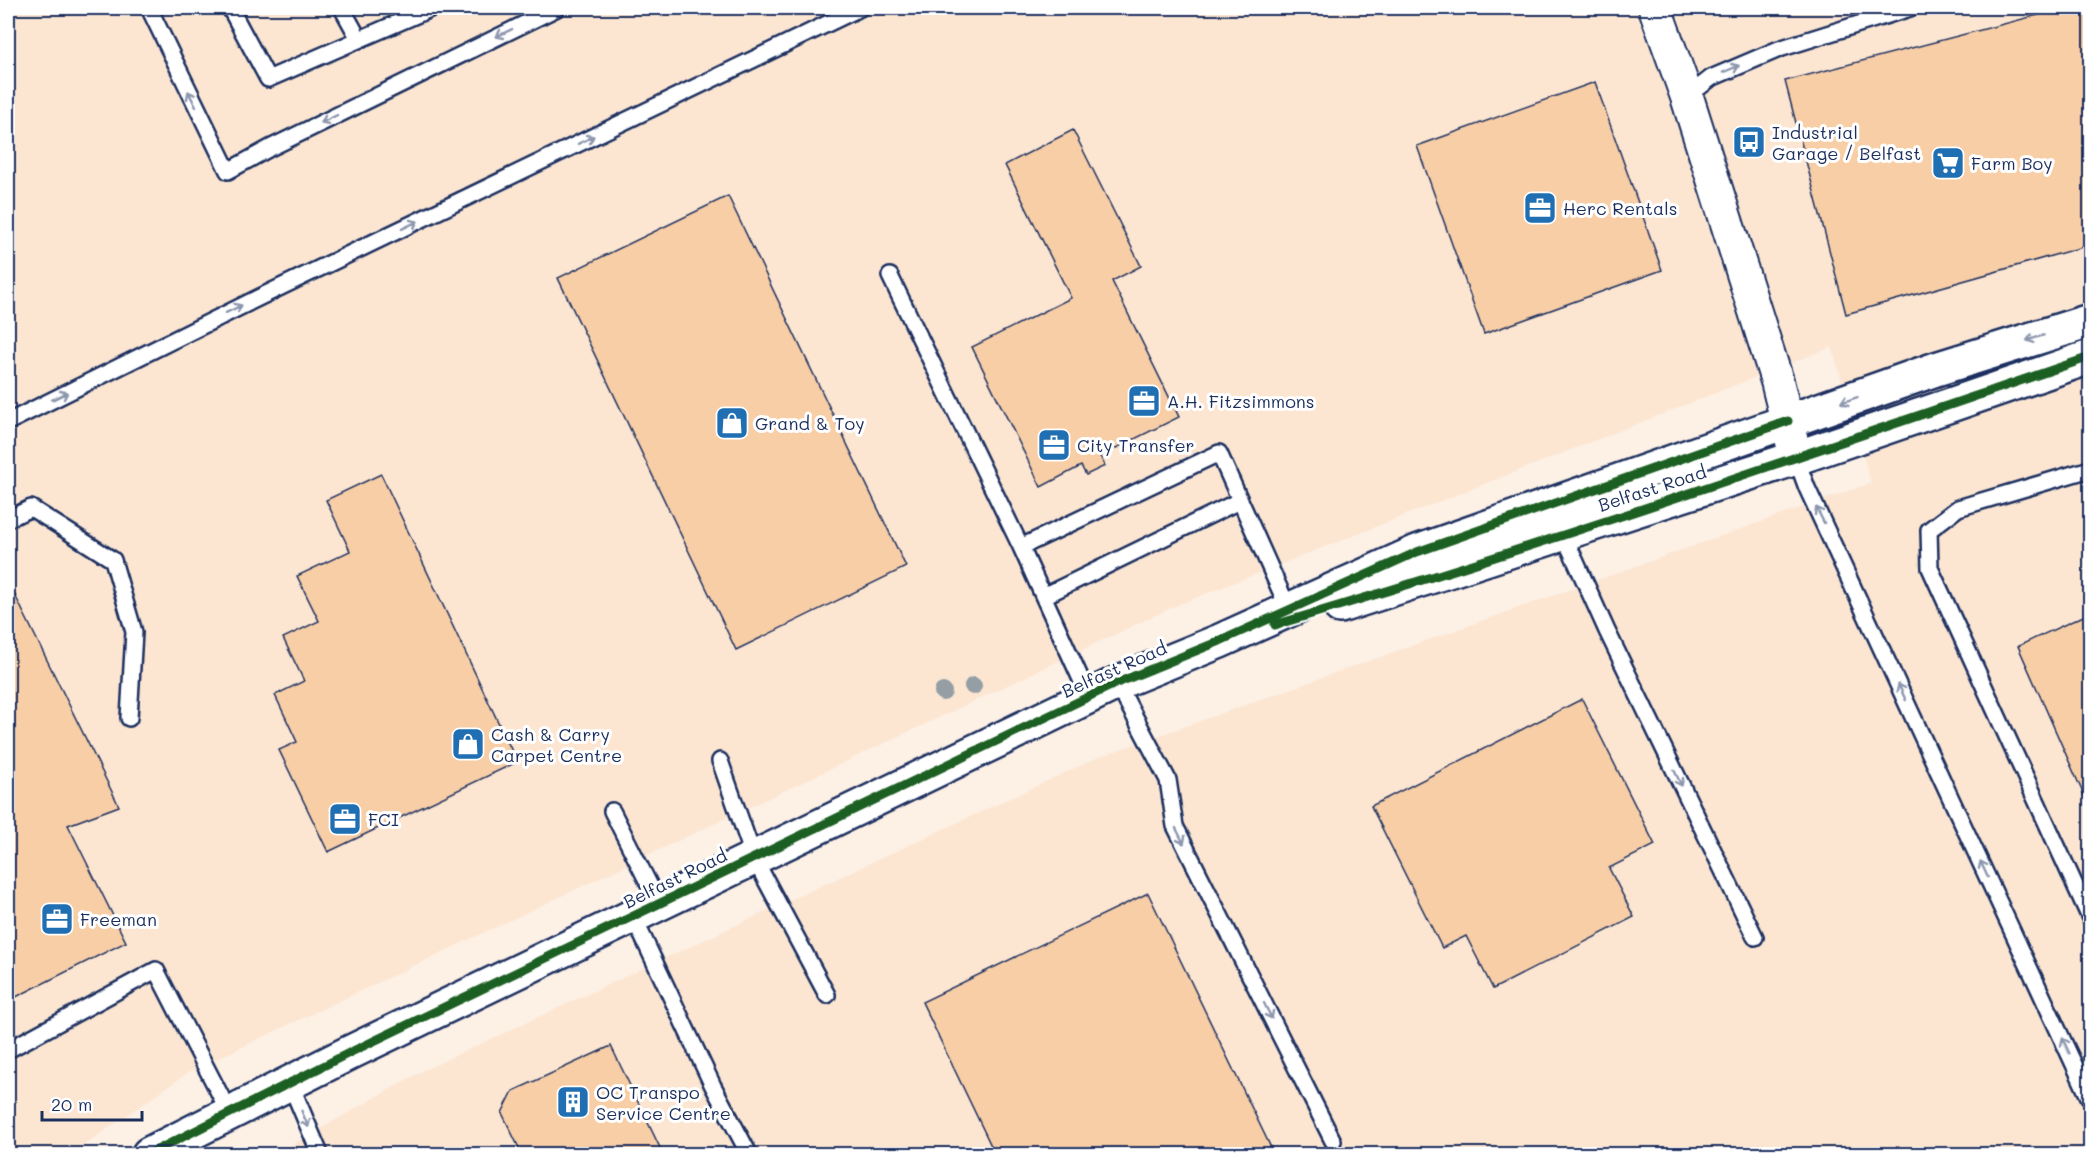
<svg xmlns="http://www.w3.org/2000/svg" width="2098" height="1162" font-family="Mali,sans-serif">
	<rect width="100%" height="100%" fill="#fdf0e5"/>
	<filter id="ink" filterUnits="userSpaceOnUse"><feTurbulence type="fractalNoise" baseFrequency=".0167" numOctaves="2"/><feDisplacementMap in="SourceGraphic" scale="12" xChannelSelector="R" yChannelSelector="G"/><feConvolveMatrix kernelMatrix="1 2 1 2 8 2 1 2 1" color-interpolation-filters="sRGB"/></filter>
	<g filter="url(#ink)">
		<!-- built -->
		<path fill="#fce6d2" d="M8,8H2090V1154H276L422,1071L1101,756L1871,483L1832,347L1175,606L189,1072L71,1154H8Z"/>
		<!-- building -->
		<path fill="#f8cea7" stroke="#1b2f5e" stroke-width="1.5" d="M2065,8H2090V245L1846,314L1785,81Z
			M1595,82L1662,270L1484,334L1417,146Z
			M1073,130L1141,266L1112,281L1179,417L1100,456L1105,466L1086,475L1081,466L1041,487L972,347L1071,298L1005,165Z
			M728,196L906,567L736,650L558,278Z
			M381,474L517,762L328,852L279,750L297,742L275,695L304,681L283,638L319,621L297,576L350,551L326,500Z
			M8,581L119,806L68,825L126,942L8,1001Z
			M2090,613V809L2018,646Z
			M1582,699L1655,845L1609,868L1634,917L1493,989L1466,936L1442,948L1371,806Z
			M1148,893L1274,1154H995L922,1002Z
			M611,1046L663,1154H522L502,1113L513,1091Z"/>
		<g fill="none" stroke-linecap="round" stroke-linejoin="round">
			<!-- lane casing -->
			<g stroke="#1b2f5e" stroke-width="20">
				<path id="lane" d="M149,8L228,171L270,148L557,8
					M230,8L268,79L432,8
					M342,8L359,39
					M1687,97L1711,78L1779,49L1910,8
					M890,276L1021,547L1089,697
					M8,422L260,297L860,8
					M1796,458L1807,488L2090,1099
					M2090,469L1958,508L1929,530L1930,568L2090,918
					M8,519L31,508L113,560L134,632L129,718
					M1562,531L1607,631L1755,937
					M1021,547L1219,453L1289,610
					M1044,596L1239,501
					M1117,683L1168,780L1175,826L1333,1141
					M720,761L754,858L827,995
					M612,811L659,904
					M633,916L713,1086L749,1154
					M8,1050L156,970L230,1114
					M290,1083L320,1154"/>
			</g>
			<!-- street casing -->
			<g stroke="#1b2f5e" stroke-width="36">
				<path id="street" d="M1655,8L1687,97L1777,381L1796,458"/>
			</g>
			<!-- secondary casing -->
			<g stroke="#1b2f5e" stroke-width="38">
				<path id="secondary" d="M1340,606L1796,458L2090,357
					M149,1154L351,1052L1117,683L1220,641L1417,552L1936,369L2090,321"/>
			</g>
			<!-- lane -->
			<use href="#lane" stroke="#fff" stroke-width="15"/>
			<!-- street -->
			<use href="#street" stroke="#fff" stroke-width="32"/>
			<!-- secondary -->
			<use href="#secondary" stroke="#fff" stroke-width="33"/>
			<!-- cycleway casing -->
			<g stroke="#fff" stroke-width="13">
				<path id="cycleway" d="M1275,625C1549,544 1820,449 2090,357
					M149,1154L351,1052L1117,683L1220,641L1417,552L1788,421"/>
			</g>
			<!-- cycleway -->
			<use href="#cycleway" stroke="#1b5e20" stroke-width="9"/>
		</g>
		<!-- trees -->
		<g fill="#949ea4">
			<circle cx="973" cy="686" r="9"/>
			<circle cx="943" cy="692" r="9"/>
		</g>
		<!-- one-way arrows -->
		<defs><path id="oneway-shaft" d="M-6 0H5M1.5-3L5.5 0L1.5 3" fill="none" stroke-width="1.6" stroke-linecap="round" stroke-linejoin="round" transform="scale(1.5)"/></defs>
		<g stroke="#8d97ae">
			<use href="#oneway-shaft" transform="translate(504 33) rotate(154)"/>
			<use href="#oneway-shaft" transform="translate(1731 69) rotate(-23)"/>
			<use href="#oneway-shaft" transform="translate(192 99) rotate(-116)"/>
			<use href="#oneway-shaft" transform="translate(329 119) rotate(154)"/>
			<use href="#oneway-shaft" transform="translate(586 140) rotate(-26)"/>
			<use href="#oneway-shaft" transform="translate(410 225) rotate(-26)"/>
			<use href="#oneway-shaft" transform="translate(234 309) rotate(-26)"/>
			<use href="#oneway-shaft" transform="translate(2035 338) rotate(163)"/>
			<use href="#oneway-shaft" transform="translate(60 396) rotate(-26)"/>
			<use href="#oneway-shaft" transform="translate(1849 400) rotate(161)"/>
			<use href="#oneway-shaft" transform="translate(1820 515) rotate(-117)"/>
			<use href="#oneway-shaft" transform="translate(1902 692) rotate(-115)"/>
			<use href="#oneway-shaft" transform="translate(1678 778) rotate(64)"/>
			<use href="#oneway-shaft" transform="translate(1180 836) rotate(63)"/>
			<use href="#oneway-shaft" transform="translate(1984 869) rotate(-115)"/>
			<use href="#oneway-shaft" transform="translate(1268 1011) rotate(63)"/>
			<use href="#oneway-shaft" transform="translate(2066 1046) rotate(-115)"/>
			<use href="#oneway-shaft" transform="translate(305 1119) rotate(67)"/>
		</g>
	</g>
	<!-- icons -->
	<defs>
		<g id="bus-square" transform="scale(1.725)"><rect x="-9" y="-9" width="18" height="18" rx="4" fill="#1f6fb2" stroke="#fff"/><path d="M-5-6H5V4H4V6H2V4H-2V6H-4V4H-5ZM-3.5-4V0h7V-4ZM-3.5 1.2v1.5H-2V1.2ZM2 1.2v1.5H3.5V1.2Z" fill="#fff"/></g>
		<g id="supermarket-square" transform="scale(1.725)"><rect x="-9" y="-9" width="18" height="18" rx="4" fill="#1f6fb2" stroke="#fff"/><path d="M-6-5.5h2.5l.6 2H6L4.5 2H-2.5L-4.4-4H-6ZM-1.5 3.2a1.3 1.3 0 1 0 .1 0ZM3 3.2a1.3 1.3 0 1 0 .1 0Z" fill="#fff"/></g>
		<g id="office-square" transform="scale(1.725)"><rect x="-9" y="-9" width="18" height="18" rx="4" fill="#1f6fb2" stroke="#fff"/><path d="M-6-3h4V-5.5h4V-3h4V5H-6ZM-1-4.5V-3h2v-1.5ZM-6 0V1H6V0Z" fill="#fff"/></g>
		<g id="shop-square" transform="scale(1.725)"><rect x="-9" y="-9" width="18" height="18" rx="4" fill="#1f6fb2" stroke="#fff"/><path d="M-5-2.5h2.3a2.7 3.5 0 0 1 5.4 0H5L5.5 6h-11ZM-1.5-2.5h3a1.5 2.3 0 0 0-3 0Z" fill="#fff"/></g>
		<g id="building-square" transform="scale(1.725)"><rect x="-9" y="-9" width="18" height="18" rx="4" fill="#1f6fb2" stroke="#fff"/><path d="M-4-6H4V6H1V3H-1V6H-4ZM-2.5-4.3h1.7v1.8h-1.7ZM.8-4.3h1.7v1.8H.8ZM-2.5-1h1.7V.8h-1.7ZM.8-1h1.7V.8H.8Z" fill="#fff"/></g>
	</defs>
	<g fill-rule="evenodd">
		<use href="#bus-square" x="1749" y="142"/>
		<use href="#supermarket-square" x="1948" y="163"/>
		<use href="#office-square" x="1540" y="208"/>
		<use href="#office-square" x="1144" y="401"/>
		<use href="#shop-square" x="732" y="423"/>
		<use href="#office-square" x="1054" y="445"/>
		<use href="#shop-square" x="468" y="744"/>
		<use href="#office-square" x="345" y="819"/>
		<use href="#office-square" x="57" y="919"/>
		<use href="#building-square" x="573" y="1102"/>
	</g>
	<g text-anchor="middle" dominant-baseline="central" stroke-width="6" stroke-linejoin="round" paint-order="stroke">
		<!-- poi labels -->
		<g font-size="18" fill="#1b2f5e" stroke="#fff" text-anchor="start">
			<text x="1772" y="132">Industrial<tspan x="1772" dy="21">Garage / Belfast</tspan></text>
			<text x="1971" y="163">Farm Boy</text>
			<text x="1563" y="208">Herc Rentals</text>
			<text x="1167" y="401">A.H. Fitzsimmons</text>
			<text x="755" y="423">Grand &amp; Toy</text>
			<text x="1077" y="445">City Transfer</text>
			<text x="491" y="734">Cash &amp; Carry<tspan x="491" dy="21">Carpet Centre</tspan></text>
			<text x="368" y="819">FCI</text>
			<text x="80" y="919">Freeman</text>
			<text x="596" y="1092">OC Transpo<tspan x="596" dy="21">Service Centre</tspan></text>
		</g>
		<!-- street labels -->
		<g font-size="18" fill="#1b2f5e" stroke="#fff">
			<text transform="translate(1652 488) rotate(-18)">Belfast Road</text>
			<text transform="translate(1114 669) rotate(-24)">Belfast Road</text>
			<text transform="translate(675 878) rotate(-26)">Belfast Road</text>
		</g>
	</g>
	<!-- margin -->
	<rect width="2098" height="1162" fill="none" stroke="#fff" stroke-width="30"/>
	<rect x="15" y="15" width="2068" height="1132" fill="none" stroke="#1b2f5e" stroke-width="2" filter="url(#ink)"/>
	<!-- scale -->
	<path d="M42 1111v9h100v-9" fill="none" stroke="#1b2f5e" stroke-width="3"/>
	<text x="51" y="1111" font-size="18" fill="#1b2f5e" stroke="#ffffff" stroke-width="4.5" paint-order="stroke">20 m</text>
</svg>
